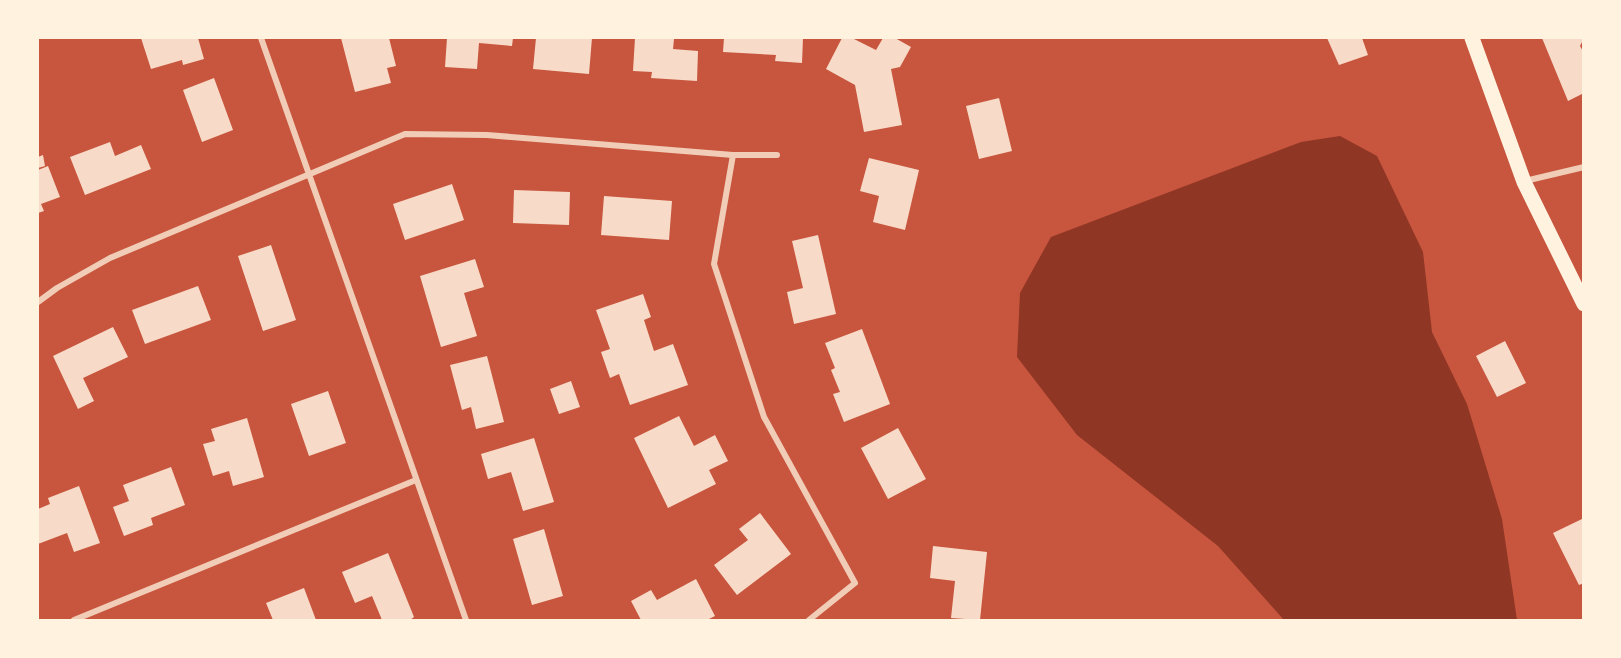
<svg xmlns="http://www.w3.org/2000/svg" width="1621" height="658" font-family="'Open Sans',sans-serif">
	<rect width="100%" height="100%" fill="#c8553d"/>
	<!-- water -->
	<path fill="#8f3625" d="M1340,136L1377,156L1423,252L1432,332L1467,404L1502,519L1517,620H1284L1218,546L1077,435L1017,357L1020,293L1051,237L1301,142Z"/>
	<!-- building -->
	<path fill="#f7dbc8" d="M141,38H198L204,59L183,65L182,60L151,69Z
		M341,38H389L396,66L387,68L391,83L355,92Z
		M447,38H513L512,46L479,43L477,69L445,67Z
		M536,38H592L589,74L533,69Z
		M635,38L674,39L673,49L698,51L697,81L651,78L652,72L633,71Z
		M724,38H803L802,63L775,61L776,55L723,52Z
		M842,38H852L876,50L883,38H895L911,47L900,67L891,69L902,125L864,132L855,85L826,69Z
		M1327,38H1362L1368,55L1339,65Z
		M1542,38H1584L1580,46L1584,53V93L1568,101Z
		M214,78L233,130L202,142L183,90Z
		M999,98L1012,151L979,159L966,106Z
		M110,142L115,156L141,145L151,169L85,195L70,157Z
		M43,155L45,166L38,168V157Z
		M869,158L919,170L905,230L873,222L879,196L860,191Z
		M48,166L60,197L41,204L44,211L38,213V170Z
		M452,184L464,220L405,240L393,204Z
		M514,190L570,192L569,225L513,223Z
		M604,196L672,201L669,240L601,235Z
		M818,235L836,314L794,324L787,292L803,288L792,241Z
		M271,245L296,320L263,331L238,256Z
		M475,259L484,287L464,293L477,336L441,347L420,276Z
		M198,286L211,320L145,344L132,310Z
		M643,294L651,317L644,320L654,351L673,344L688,385L630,405L619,374L610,378L601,352L610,349L596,310Z
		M113,327L128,357L83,378L94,401L78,409L53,356Z
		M862,329L890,404L844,422L833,394L840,392L831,370L835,368L825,343Z
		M1505,341L1526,383L1497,397L1476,356Z
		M487,356L504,422L476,429L471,407L462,410L450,365Z
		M571,381L580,407L559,414L550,389Z
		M328,391L346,443L309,456L291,404Z
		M679,416L694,446L715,435L728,461L709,470L716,484L668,508L634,438Z
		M247,418L264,477L233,486L229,471L213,476L203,444L215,441L211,429Z
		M898,428L926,479L888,499L861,448Z
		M534,438L554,502L523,511L511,472L488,479L481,454Z
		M171,467L185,505L151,518L153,525L124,536L113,507L129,501L123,485Z
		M79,486L100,543L74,552L67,533L38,544V509L50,504L48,498Z
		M760,513L791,554L737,595L714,565L748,540L739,529Z
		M1584,518V583L1579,585L1553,533Z
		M544,529L563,596L532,605L513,539Z
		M933,546L987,552L980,620L951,618L955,581L930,578Z
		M388,553L414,617L410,620H382L372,596L355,603L342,572Z
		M696,579L715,616L707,620H641L631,601L651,590L657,600Z
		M304,588L316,620H273L266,603Z"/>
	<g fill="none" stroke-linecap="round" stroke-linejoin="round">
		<!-- minor -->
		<path stroke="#f1ccb7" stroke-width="6" d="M261,38L466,620
			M733,155L714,264L764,417L855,583L809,620
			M1525,181L1584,167
			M38,302L57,288L110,258L405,134L487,135L733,155H777
			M74,620L416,480"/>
		<!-- primary -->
		<path stroke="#fff3e0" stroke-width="15" d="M1472,38L1524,182L1584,304"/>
	</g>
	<!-- border -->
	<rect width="1621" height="658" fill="none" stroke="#fff3e0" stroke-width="78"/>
</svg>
